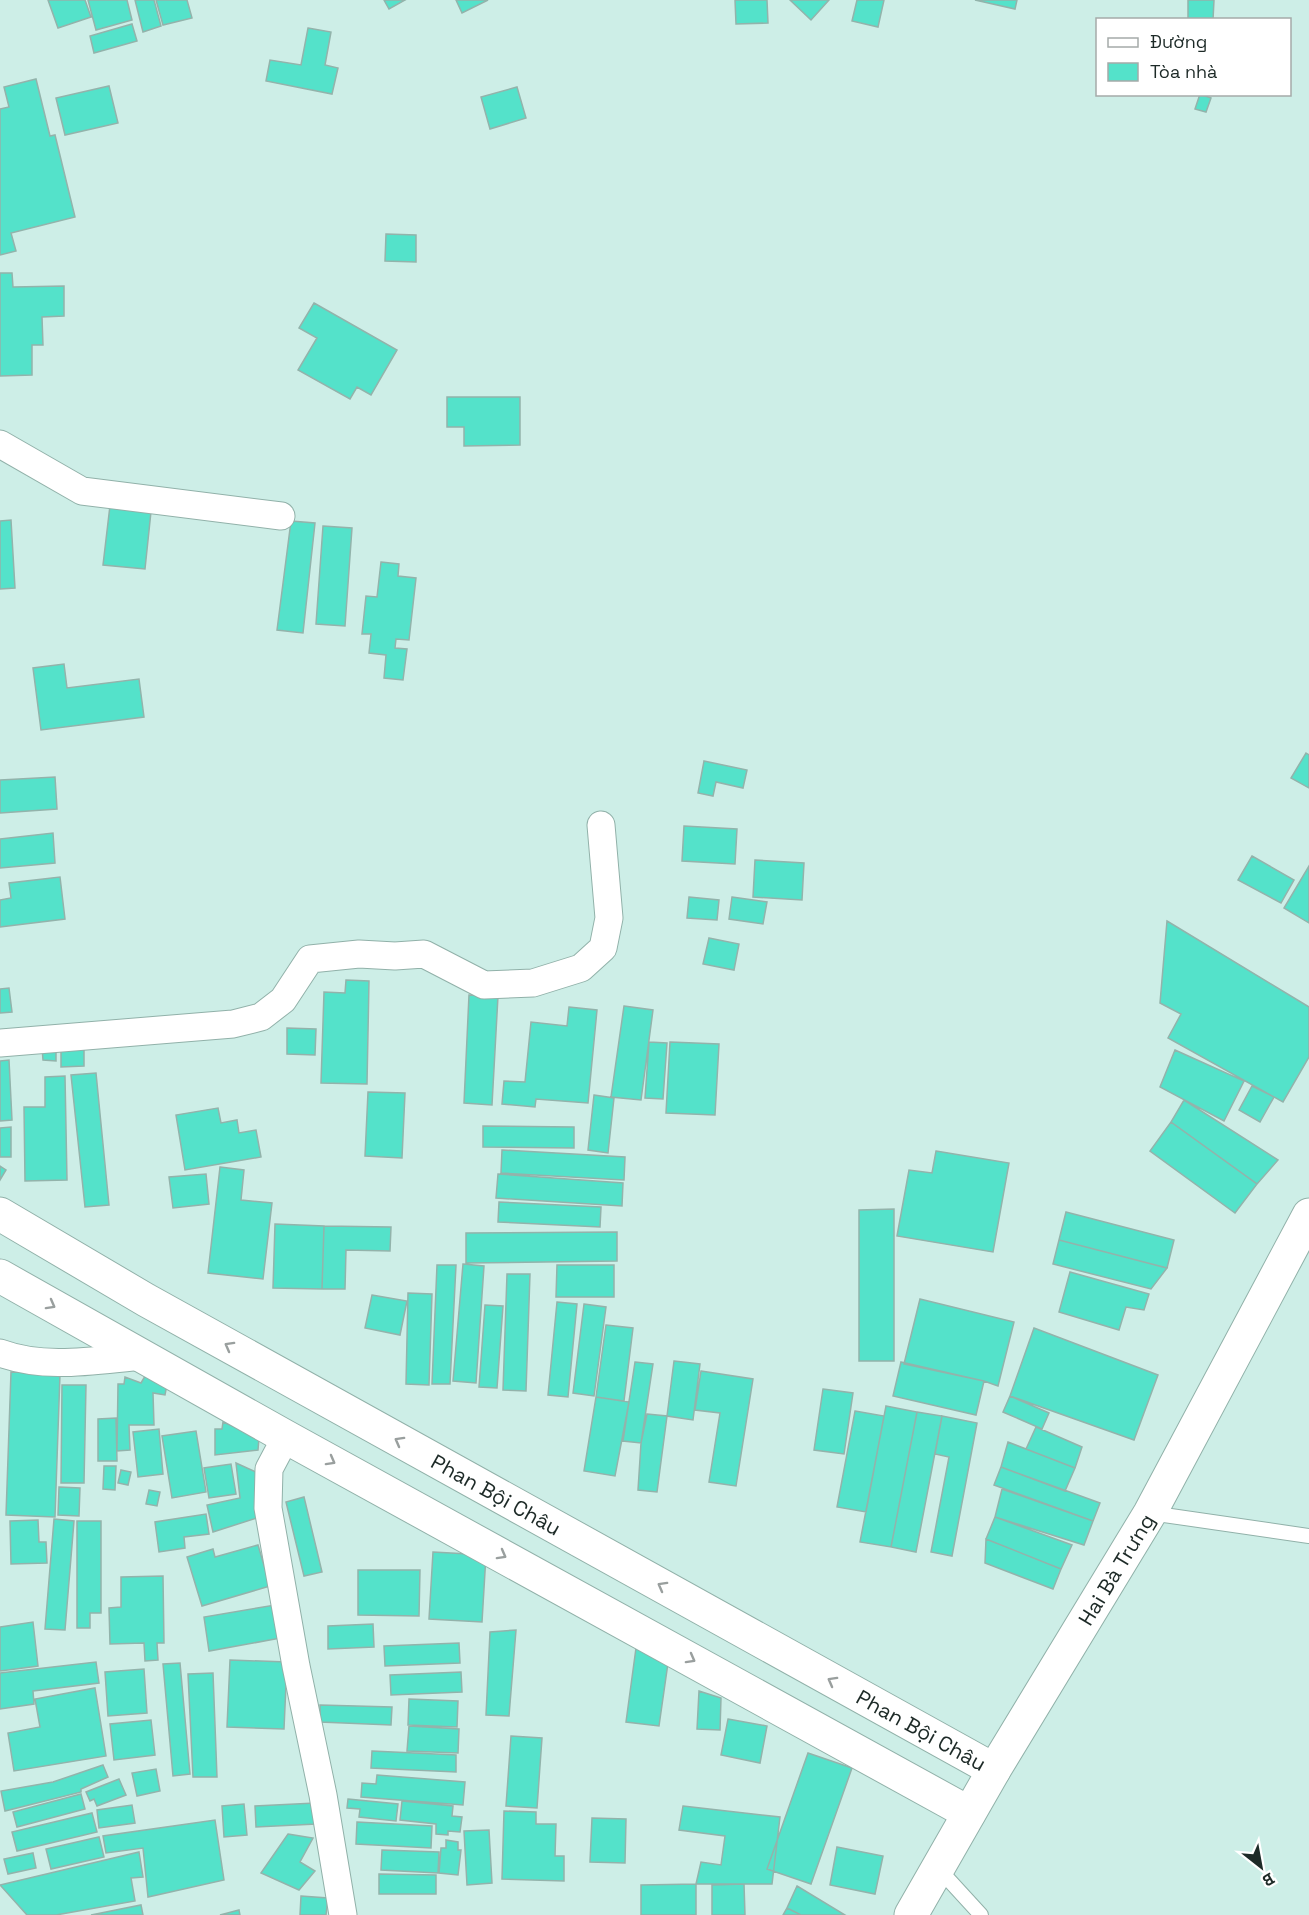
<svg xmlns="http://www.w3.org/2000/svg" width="1309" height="1915" font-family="'Space Grotesk',sans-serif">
	<rect width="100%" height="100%" fill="#cdeee7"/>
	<!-- building -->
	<path fill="#54e2ca" stroke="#93b3ab" stroke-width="1.5" d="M48,0H85L91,17L58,28Z
		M88,0H127L132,20L96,30Z
		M135,0H154L161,26L143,32Z
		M156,0H187L192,18L163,25Z
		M384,0H405L389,9Z
		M456,0H488L462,13Z
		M735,0H767L768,23L736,24Z
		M790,0H829L811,20Z
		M857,0H884L878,27L852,21Z
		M975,0H1017L1015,9Z
		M1188,0H1214L1213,20H1188Z
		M132,24L137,41L94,53L90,36Z
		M308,28L331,32L325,65L338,68L332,94L266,81L270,60L301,65Z
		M36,79L50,136L55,135L75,217L11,233L16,251L0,255V109L9,107L4,87Z
		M109,86L118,123L65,135L56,98Z
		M517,87L526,118L490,129L481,97Z
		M1200,94L1211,98L1206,112L1195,109Z
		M386,234L416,235V262L385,261Z
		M0,273H12L13,287L64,286V316L42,317L43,345H32V375L0,376Z
		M314,303L397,350L371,395L357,387L350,399L298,370L317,338L299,328Z
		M447,397H520V445L464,446V427H447Z
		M111,497L152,502L145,569L103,565Z
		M11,520L15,588L0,589V521Z
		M291,521L315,523L303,633L277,630Z
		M323,526L352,528L345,626L316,624Z
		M381,562L399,564L398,576L416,578L409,640L396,639L395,648L407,649L403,680L384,678L386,655L369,653L371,634H362L366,596L377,597Z
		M64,664L67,688L139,679L144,717L41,730L33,668Z
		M1306,753L1309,755V788L1291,778Z
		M704,761L747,770L743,788L716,782L713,796L698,793Z
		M55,777L57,809L0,813V780Z
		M684,826L737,829L735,864L682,861Z
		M53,833L55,863L0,868V839Z
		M1252,856L1294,880L1281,903L1238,880Z
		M755,860L804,863L802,900L753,897Z
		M1309,866V923L1284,908Z
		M60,877L65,919L0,927V900L11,898L9,883Z
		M689,897L719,900L717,920L687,918Z
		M732,897L767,902L763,924L729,919Z
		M1167,921L1309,1007V1057L1283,1102L1168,1038L1181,1014L1160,1003Z
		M709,938L739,944L734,970L703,964Z
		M346,980L369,981L367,1084L321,1083L324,992L345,993Z
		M9,988L12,1012L0,1013V989Z
		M469,995L498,996L492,1105L464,1103Z
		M624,1006L653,1010L641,1100L611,1097Z
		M569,1007L597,1010L588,1103L536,1099L535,1107L502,1104L504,1081L525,1082L531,1022L567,1026Z
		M287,1028L316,1029L315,1055L287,1054Z
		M649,1042L667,1043L663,1099L645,1098Z
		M670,1042L719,1044L715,1115L666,1113Z
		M61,1044H84V1066L61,1067Z
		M42,1047H56V1061L43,1060Z
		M1175,1050L1244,1081L1224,1121L1160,1087Z
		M9,1060L12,1120L0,1121V1061Z
		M96,1073L109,1205L85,1207L71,1075Z
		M65,1076L67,1180L25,1181L24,1107H45V1077Z
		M1252,1086L1274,1097L1260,1122L1239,1110Z
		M368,1092L405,1093L402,1158L365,1156Z
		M594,1095L614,1098L608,1153L588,1150Z
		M1184,1100L1278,1160L1257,1184L1171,1122Z
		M218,1108L221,1123L237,1120L239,1133L256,1130L261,1157L185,1170L176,1115Z
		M1171,1122L1257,1184L1235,1213L1150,1151Z
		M483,1126L574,1127V1148L483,1147Z
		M11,1127V1157H0V1128Z
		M502,1150L625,1157L624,1180L501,1173Z
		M936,1151L1009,1163L993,1252L897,1236L909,1170L932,1173Z
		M0,1166L6,1170L0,1180Z
		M220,1167L244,1170L241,1200L272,1203L263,1279L208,1273Z
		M206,1174L209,1204L173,1208L169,1177Z
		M498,1174L623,1183L622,1206L496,1198Z
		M499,1202L601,1207L600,1227L498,1222Z
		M894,1209V1361H859V1210Z
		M1066,1212L1174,1240L1167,1268L1059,1240Z
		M275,1224L324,1226L322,1289L273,1288Z
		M324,1226L391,1227L390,1251L346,1250L345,1289H322Z
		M617,1232V1261L466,1263V1233Z
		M1059,1240L1167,1268L1151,1289L1053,1264Z
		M463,1264L484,1266L476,1383L453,1381Z
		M437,1265H456L450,1384H432Z
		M557,1265H614V1297H556Z
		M1070,1272L1149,1294L1144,1310L1126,1307L1119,1330L1059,1312Z
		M507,1274H530L526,1391L503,1390Z
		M408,1293L432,1294L429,1385L406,1384Z
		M372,1295L407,1301L400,1335L365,1328Z
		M920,1299L1014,1322L998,1386L984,1381L904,1364Z
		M557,1302L577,1304L568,1397L548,1395Z
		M584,1304L606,1307L594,1396L573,1393Z
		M485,1305L503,1306L497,1388L479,1387Z
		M606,1325L633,1328L624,1401L596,1397Z
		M1034,1328L1158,1375L1134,1440L1010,1396Z
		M674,1361L700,1364L693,1420L667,1416Z
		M635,1362L653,1364L641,1443L623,1441Z
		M901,1362L984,1381L976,1415L893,1396Z
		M151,1366L169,1374L165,1395L153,1393L154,1425H129L130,1450L117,1451L118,1384H124L125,1377L141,1383Z
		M701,1371L753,1379L736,1486L709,1482L720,1413L695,1410Z
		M11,1372L60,1374L55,1517L6,1515Z
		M62,1385H86L84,1483H61Z
		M823,1389L853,1393L844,1454L814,1450Z
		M1010,1396L1049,1413L1042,1429L1003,1412Z
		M596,1397L629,1402L615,1476L584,1471Z
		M886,1406L917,1412L891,1547L860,1542Z
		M855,1411L884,1416L866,1512L837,1507Z
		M917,1412L942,1416L916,1552L891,1547Z
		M647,1414L667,1416L657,1492L638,1490L641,1443Z
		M942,1416L977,1423L952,1556L931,1552L949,1457L935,1454Z
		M116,1418L117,1461H98V1419Z
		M223,1422L259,1437L258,1450L215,1455V1429H222Z
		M1036,1427L1082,1447L1075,1468L1026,1449Z
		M159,1429L163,1474L138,1477L133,1432Z
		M196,1431L206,1492L172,1498L162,1436Z
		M1008,1442L1075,1468L1065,1491L1001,1467Z
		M236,1463L256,1472L263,1516L213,1532L207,1505L240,1498Z
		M231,1464L236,1494L209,1498L204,1468Z
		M104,1466H116L115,1490L103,1489Z
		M1001,1467L1100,1503L1093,1521L994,1485Z
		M121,1470L131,1472L128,1485L118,1483Z
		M59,1487L80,1488L79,1516L58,1515Z
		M1002,1489L1093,1521L1084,1545L995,1517Z
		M149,1490L160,1492L157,1506L146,1504Z
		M304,1497L322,1572L304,1576L286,1502Z
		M206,1514L209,1534L184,1537L185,1548L159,1552L155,1522Z
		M995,1517L1072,1545L1061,1569L986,1539Z
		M54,1519L74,1521L65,1630L45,1629Z
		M38,1520L39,1542H46L47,1563L11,1564L10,1521Z
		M77,1521H101V1613H90V1628H77Z
		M986,1539L1061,1569L1053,1589L985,1563Z
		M258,1545L270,1586L202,1606L187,1557L213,1549L215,1557Z
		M433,1552L486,1555L482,1622L429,1619Z
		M358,1570H420L419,1616L358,1615Z
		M163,1576L164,1643H157L158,1660L145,1661L144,1643L110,1644L109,1608L121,1607V1577Z
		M275,1605L281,1638L209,1651L204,1617Z
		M33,1622L38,1666L0,1671V1627Z
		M373,1624L374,1647L328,1649V1626Z
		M516,1630L509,1716L486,1715L490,1632Z
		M459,1643L460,1663L385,1666L384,1646Z
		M636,1648L668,1663L659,1726L626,1722Z
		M230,1660L287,1662L284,1729L227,1727Z
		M96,1662L99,1683L33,1691L34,1704L0,1709V1673Z
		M180,1663L190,1774L173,1776L163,1664Z
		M144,1669L147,1713L108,1716L105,1672Z
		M461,1672L462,1692L391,1695L390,1675Z
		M213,1673L217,1777H193L188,1674Z
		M95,1688L106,1756L14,1771L8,1733L40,1727L35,1699Z
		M699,1691L721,1698L720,1730L697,1729Z
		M409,1699L458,1701L457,1727L408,1725Z
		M320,1705L392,1707L391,1725L320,1722Z
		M728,1719L767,1726L760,1763L721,1755Z
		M151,1720L155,1755L114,1760L110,1724Z
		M409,1726L459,1729L458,1753L407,1751Z
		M511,1736L542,1738L537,1808L506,1806Z
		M372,1751L456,1755V1772L371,1768Z
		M808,1753L852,1768L811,1884L767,1869Z
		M103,1765L108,1777L81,1789V1792L5,1811L1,1791L53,1782Z
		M156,1769L160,1791L137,1796L132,1773Z
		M377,1775L465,1782L463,1805L361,1797L362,1783L376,1784Z
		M119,1779L126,1795L97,1806L94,1799L90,1801L86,1792Z
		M81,1794L85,1809L17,1827L13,1812Z
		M348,1799L398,1804L396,1821L359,1817L360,1809L347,1808Z
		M402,1801L453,1806L452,1816L462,1817L460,1832L448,1831V1835L436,1834V1824L400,1820Z
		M315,1803L316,1824L256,1827L255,1806Z
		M244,1804L247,1835L224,1837L222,1806Z
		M132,1805L135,1823L99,1828L97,1810Z
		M683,1806L780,1817L772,1884H696L701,1862L721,1865L725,1836L679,1830Z
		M504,1811L536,1812V1824H556L555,1856H564V1881L502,1879Z
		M92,1813L97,1832L17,1851L12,1832Z
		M592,1818L626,1819L625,1863L590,1862Z
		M215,1820L224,1880L148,1897L143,1848L106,1853L103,1836Z
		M357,1822L432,1826L431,1848L356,1844Z
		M489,1830L492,1883L467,1885L464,1831Z
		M288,1834L313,1838L300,1862L315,1871L299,1890L261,1873Z
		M99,1837L104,1857L51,1869L46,1849Z
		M446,1840L458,1842V1850H461L458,1875L439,1873L441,1848H446Z
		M837,1847L883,1856L875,1894L830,1885Z
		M382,1850L439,1852L438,1873L381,1870Z
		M139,1852L143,1877L131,1878L135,1901L56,1915H27L0,1885Z
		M33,1853L36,1868L8,1874L4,1859Z
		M379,1874L436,1875V1894H379Z
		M696,1884V1915H641V1885Z
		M744,1884L745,1915H712V1885Z
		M797,1886L845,1915H801L787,1908Z
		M301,1896L328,1898L326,1915H300Z
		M141,1905L143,1915H91Z
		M787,1908L801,1915H783Z
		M239,1910L240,1915H220Z"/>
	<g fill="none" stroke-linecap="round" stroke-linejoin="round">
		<!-- service casing -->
		<g stroke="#91b1a9" stroke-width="16">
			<path id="service" d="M1150,1513L1309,1536
				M938,1868L981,1915"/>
		</g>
		<!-- minor casing -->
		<g stroke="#91b1a9" stroke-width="29">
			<path id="minor" d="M0,444L82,491L281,516
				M0,1043L233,1024L261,1017L283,1000L310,959L359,954L395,956L424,954L484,985L533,983L581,968L603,948L609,918L601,825
				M0,1353C46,1370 96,1360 143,1356
				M286,1437L269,1469L268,1508L296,1666L323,1795L343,1915"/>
		</g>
		<!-- tertiary casing -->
		<g stroke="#91b1a9" stroke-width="35">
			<g id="tertiary">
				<path id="s1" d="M0,1214L146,1300L994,1770"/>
				<path d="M0,1276L286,1437L969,1813"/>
			</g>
		</g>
		<!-- secondary casing -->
		<g stroke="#91b1a9" stroke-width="35">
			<g id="secondary">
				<path id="s2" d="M911,1915L994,1770L1150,1513L1309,1215"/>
			</g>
		</g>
		<!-- service -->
		<use href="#service" stroke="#fff" stroke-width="14"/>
		<!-- minor -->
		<use href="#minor" stroke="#fff" stroke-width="27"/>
		<!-- tertiary -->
		<use href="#tertiary" stroke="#fff" stroke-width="33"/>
		<!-- secondary -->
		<use href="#secondary" stroke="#fff" stroke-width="33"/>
	</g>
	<!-- one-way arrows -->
	<defs><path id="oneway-chevron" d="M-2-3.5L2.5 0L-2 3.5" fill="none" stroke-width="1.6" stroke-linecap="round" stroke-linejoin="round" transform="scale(1.5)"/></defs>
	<g stroke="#999f9e">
		<use href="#oneway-chevron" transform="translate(51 1305) rotate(29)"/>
		<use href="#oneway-chevron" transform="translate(229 1346) rotate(-151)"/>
		<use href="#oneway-chevron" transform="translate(399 1441) rotate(-151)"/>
		<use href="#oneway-chevron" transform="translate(331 1461) rotate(29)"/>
		<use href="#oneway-chevron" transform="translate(502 1555) rotate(29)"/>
		<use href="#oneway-chevron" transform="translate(662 1586) rotate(-151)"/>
		<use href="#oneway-chevron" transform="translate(691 1659) rotate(29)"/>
		<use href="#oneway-chevron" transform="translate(832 1681) rotate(-151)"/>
	</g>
	<g text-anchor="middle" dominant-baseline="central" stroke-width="5" stroke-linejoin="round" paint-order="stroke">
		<!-- street labels -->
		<g font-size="21" fill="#1d2a27" stroke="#fff">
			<text stroke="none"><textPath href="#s1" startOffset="570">Phan Bội Châu</textPath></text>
			<text stroke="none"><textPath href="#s2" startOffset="402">Hai Bà Trưng</textPath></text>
			<text stroke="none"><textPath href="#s1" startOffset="1056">Phan Bội Châu</textPath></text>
		</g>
	</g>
	<!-- legend -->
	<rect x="1096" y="18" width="195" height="78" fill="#ffffff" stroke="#a5aaa9" stroke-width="1.5"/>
	<rect x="1108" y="38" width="30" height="9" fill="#ffffff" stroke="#a5aaa9" stroke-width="1.5"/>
	<text x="1150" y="48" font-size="18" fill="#1d2a27">Đường</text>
	<rect x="1108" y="63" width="30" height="18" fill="#54e2ca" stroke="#a5aaa9" stroke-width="1.5"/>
	<text x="1150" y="78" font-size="18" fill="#1d2a27">Tòa nhà</text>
	<!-- north arrow -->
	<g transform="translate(1261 1867) rotate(149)" stroke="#ffffff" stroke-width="4.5" paint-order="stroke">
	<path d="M0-4.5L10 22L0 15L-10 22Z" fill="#1d2a27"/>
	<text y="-9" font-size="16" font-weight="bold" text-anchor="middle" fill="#1d2a27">B</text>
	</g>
</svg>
